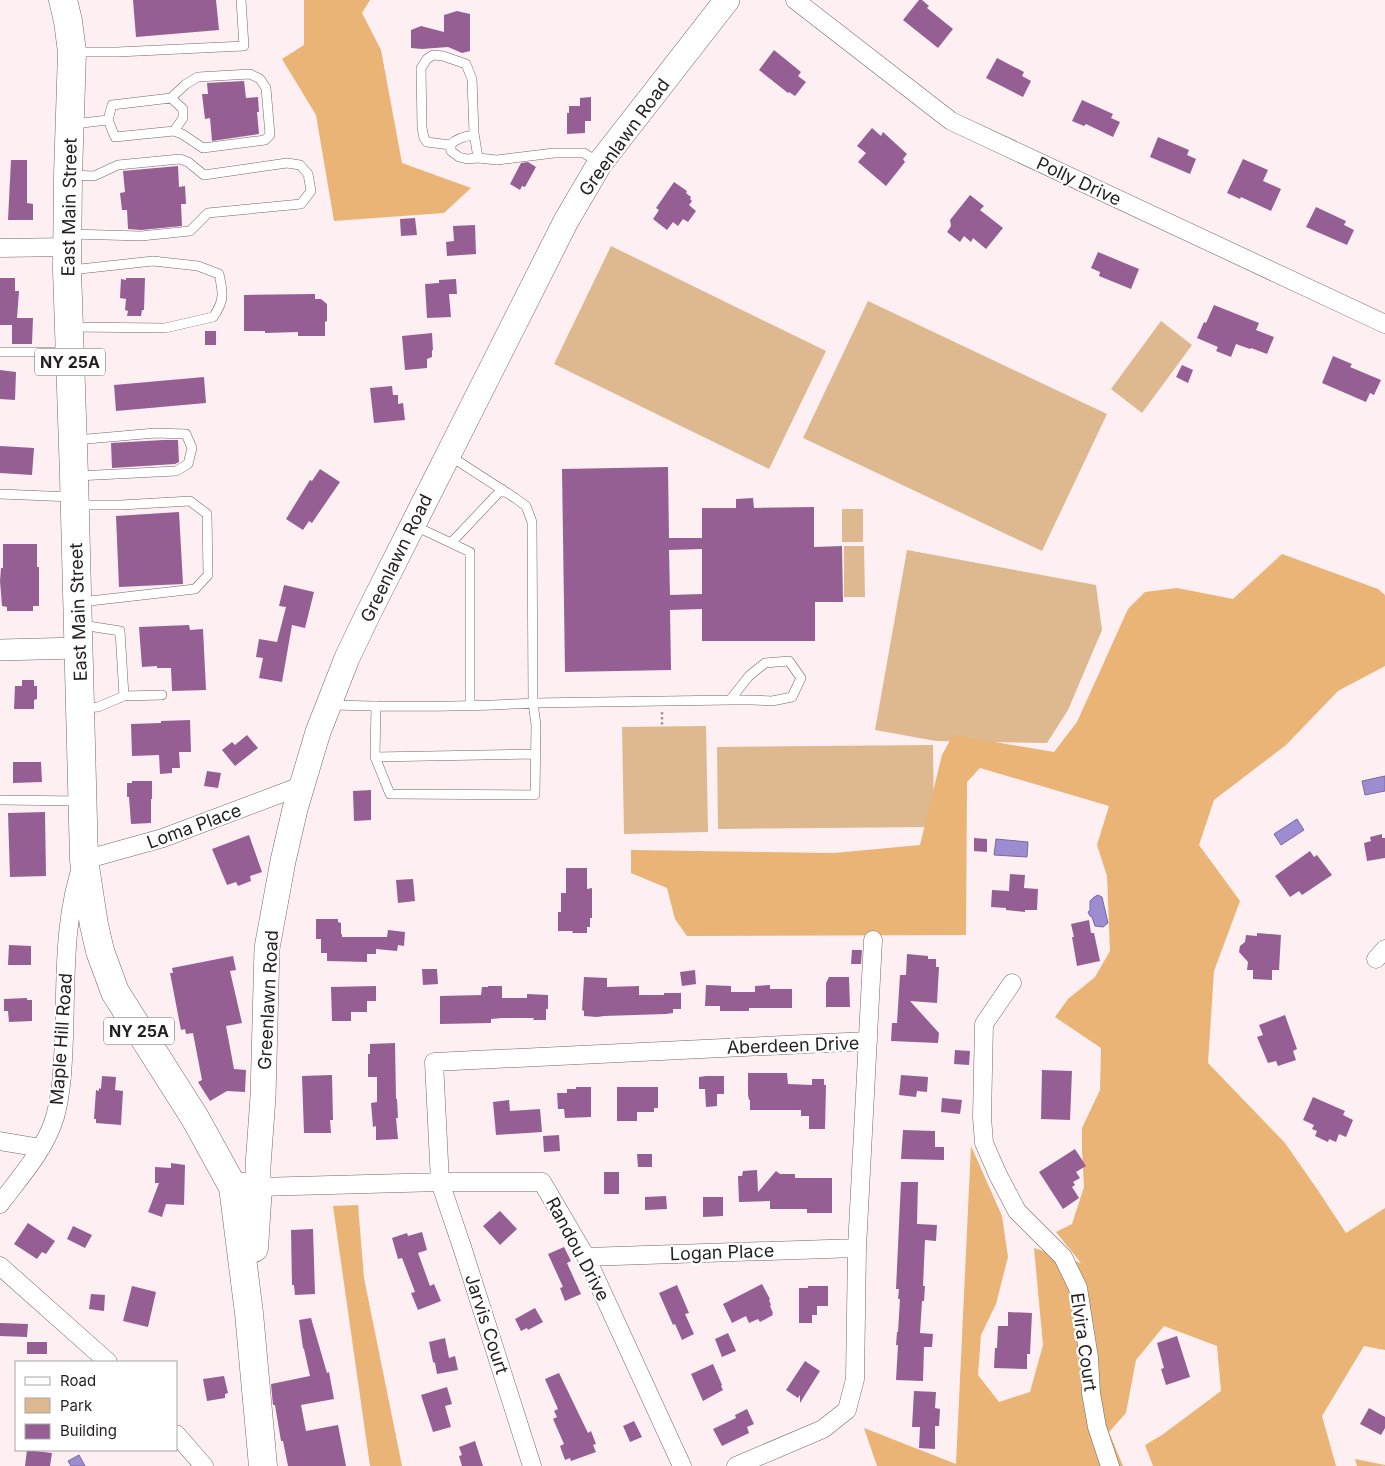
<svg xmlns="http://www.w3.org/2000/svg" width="1385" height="1466" font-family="Inter,sans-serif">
	<rect width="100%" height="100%" fill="#fdeff2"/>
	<!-- green -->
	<path fill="#deb88e" d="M611,246L826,351L769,469L554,364Z
		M868,301L1107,414L1042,551L803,438Z
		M1161,321L1192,345L1142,413L1111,389Z
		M842,509H863V542H842Z
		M844,546H864L865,597H844Z
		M907,550L1096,585L1102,630L1068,710L1047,743L936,741L875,730Z
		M706,726L708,832L624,834L622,727Z
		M933,745L934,827L718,829L717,747Z"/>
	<!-- forest -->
	<path fill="#e9b475" d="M304,0H370L362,13L381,50L402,163L471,188L444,213L334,221L316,115L282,59L304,45Z
		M1282,554L1378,589L1385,595V666L1338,691L1286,745L1214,800L1199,845L1240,901L1214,971L1208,1063L1285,1143L1317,1189L1346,1233L1385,1208V1350L1364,1346L1322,1416L1336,1466H1153L1145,1445L1162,1435L1221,1391L1217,1346L1164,1326L1136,1360L1126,1413L1109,1432L1123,1466H877L864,1428L956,1464L971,1146L1002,1216L1008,1257L996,1304L981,1335L978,1375L999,1402L1030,1392L1043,1345L1034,1248L1081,1263L1056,1232L1072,1224L1084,1187L1082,1150V1128L1100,1090L1101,1048L1055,1017L1068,999L1095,977L1110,951L1107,876L1097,845L1109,806L980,768L967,782L966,935L687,936L675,919L667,888L631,873V850L834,853L920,845L942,755L953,735L1054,752L1077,722L1128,609L1145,592L1177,588L1233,599Z
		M358,1205L364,1278L402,1466H370L333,1206Z
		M1355,1459L1385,1465V1466H1357Z"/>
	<!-- water -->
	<path fill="#9d8cd1" stroke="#796b9c" d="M1385,776V791L1365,795L1362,781Z
		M1297,819L1304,830L1281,845L1274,834Z
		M996,839L1028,842L1027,857L994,855Z
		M1098,895L1102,897L1108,923L1103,927L1095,926L1092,917L1090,916L1088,912L1090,910V901L1094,897Z
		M79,1455L85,1466H71L68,1461Z"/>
	<!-- building -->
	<path fill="#965f93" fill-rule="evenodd" d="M133,0H216L219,30L136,37Z
		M919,0H922L929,6L927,8L953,29L938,48L903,20Z
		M457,11L470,14V51L462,53L448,47L422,49L411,48V30L421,26L444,32V15Z
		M774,50L801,72L798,76L806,82L795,96L789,92L788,93L759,70Z
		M997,58L1024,72L1022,76L1031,81L1023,97L986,78Z
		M244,81L246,98L258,97L259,112H257L259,134L212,141L210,118L205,119L202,94H208L207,83Z
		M591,97V121H585V133L567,134V113H569V106H580V98Z
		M1082,100L1113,114L1111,118L1120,122L1113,137L1086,124L1084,126L1072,121Z
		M872,128L881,136L883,132L907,154L903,159L905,162L886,186L858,162L866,153L857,146Z
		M1158,137L1189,150L1187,155L1196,159L1190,174L1150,157Z
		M1243,159L1268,170L1263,181L1281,189L1271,211L1241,197L1240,199L1227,193Z
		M11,160H27V203L33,204V220H8Z
		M528,162L536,167L525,187L522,186L520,190L510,184L521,163Z
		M178,166L179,187L185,186L186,204H181L182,226L141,230L128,229L127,210H122L120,193L125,192L123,171Z
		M674,182L687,191L686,193L691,197L690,199L692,201L689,205L696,211L688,222L683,219L678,226L673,222L667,230L653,219L659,210L656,208Z
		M970,195L984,206L980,210L1003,228L986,249L973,238L971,242L964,236L960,242L947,232L951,226L950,220Z
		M1316,207L1346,221L1344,225L1354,230L1347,245L1306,227Z
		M415,218L417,235L401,236L400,219Z
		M475,225L476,254L447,256L446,242L454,241L453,226Z
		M1098,252L1139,269L1131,289L1099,276L1100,272L1091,268Z
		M0,278H15V291H19L17,318H33L32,344H12V325H0Z
		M126,278H145L144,310H142L141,316H127L128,311L125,310L126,299L120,298L121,279L126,280Z
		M456,279L457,294H449L451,317L427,318L425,284L439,283V280Z
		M315,294V299H321L327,304V321L325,322V336H298V332L265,333V331H244V295Z
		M1214,305L1259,323L1256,330L1274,337L1267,354L1251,348L1250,349L1236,344L1231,357L1216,351L1218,347L1197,338L1204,322L1206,323Z
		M205,331H216V345H205Z
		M432,333L433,350H432V357L427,359V368L405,370L402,336Z
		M1333,356L1352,364L1350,367L1381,380L1374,395L1370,393L1366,402L1322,383Z
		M1182,365L1193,370L1188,383L1176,377Z
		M0,370L16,372L15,400L0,399Z
		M204,377L206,403L116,411L114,385Z
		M392,386L393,395H398V404L403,403L405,420L374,423L370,388Z
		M163,440H178L179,462L175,464L112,468L111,443Z
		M0,446L34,448L32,475L0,473Z
		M668,467L669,538H702V508H736V499L753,498L754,508L814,507V547L842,546L843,602H815V641H702V609L670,610L671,670L565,672L562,469ZM702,549V594L670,595L669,550Z
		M320,469L340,482L312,523L309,521L303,530L286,519L310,480L312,481Z
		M179,512L183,584L119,587L116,516Z
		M3,544H37V567H39V606H33V611H7V607L2,606L0,581L1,568H3Z
		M284,585L314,592L305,628L292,625L282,682L259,678L263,658L256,657L259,639L277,642L286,607L279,606Z
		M189,625L190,630L203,629L206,690L172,691L171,668H157V666L142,667L139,627Z
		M22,680H34V686H37V699L34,700V709H14L15,686H22Z
		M190,720L191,752H179L180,768H172V773L160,774L159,755L132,756L131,724L161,723V721Z
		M247,735L258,748L235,766L222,750L232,742L235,745Z
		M13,762H41L42,782L13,783Z
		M207,771L221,773L218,788L204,786Z
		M132,781H152V799H151V823L131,824L129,797H127V783H132Z
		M371,790V820L354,821L353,791Z
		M45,812L46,876L10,877L8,813Z
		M1382,834V838H1385V858L1367,861L1364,843L1371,841L1370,837Z
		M249,835L262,872L250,876L251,881L238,886L236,882L227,885L212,849Z
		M974,838L987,839V852L974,851Z
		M1310,851L1314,857L1317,855L1332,875L1302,895L1299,891L1290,897L1275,876Z
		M566,868H587V889L592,888V918H590V927H587V933H572L573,931H558V912H561V893H566Z
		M1010,874L1025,875L1024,888L1038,889L1037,910H1025V912L1006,910V908L991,907L992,890L1009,891Z
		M413,879L415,901L398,903L396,880Z
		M316,919H338V922L341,923V934H342V937H387L388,930L405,932L404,946L398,945L397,951L376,949V954H367V962L327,961V953H321V939H316Z
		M1089,920L1091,933H1094L1100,961L1077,966L1072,937H1074L1071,924Z
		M1257,933L1281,935L1279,970H1272V980L1253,979V970H1247L1248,962L1239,952L1240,946L1245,942L1246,935L1257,936Z
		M9,945L31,946V965H8Z
		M852,950H862L861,964H851Z
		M907,954L928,956V959H936V967H939L937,1003L910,1001L939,1033L938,1043L891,1041L892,1023H897L900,975H906Z
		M233,956L236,970L230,971L242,1023L226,1026L234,1069L246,1070L245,1092L227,1091L210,1101L198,1082L202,1080L193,1033L186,1034L185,1029L181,1030L170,973H173L172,968Z
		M422,969H437L438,984L423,985Z
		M695,970L696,984L682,986L680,972Z
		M584,977L607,978V987L639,986V995H664V993H681V1009H673V1013L666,1014L604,1016L597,1017L584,1016V1011L582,1010Z
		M829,977H849L850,1007H826V983Z
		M706,985L731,986V992H755V986L770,985V989H792V1008H749V1011H720V1006H705Z
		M376,986V1001H367V1012H351V1021H332L331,987Z
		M488,986H502V998H527V994L548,995V1009H546V1020H533L534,1018H502L491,1019V1023L440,1024V996L481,995L482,987H488Z
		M27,998V1000H32V1021L9,1022L8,1011H4V999Z
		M1285,1015L1297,1049L1293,1051L1296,1060L1278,1066L1276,1061L1268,1063L1257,1037L1263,1035L1259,1025Z
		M395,1043L396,1099H397L398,1118H396L398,1139L376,1140V1126L373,1127L371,1103L377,1102V1077H368V1054H370V1044Z
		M955,1050L970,1051L969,1065L954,1064Z
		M1042,1070L1072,1071L1070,1120L1041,1119Z
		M748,1073H787L788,1084L812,1085V1079H824V1085H826L825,1129H809V1116H801V1110H750V1100H749L748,1095Z
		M332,1075L333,1120H330L331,1133H304L302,1076Z
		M901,1075L928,1077L927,1092L917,1091L916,1097L899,1095Z
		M102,1076L116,1077L115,1090L123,1091L121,1125L96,1123V1119H94L96,1090L99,1091V1088L101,1089Z
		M706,1076H724V1094H717V1106L706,1107L705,1089H699V1077Z
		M576,1087H591V1117L565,1118L564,1109H558L557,1093H567V1089H576Z
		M617,1087H658V1108H654V1112H637V1121H617Z
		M1313,1097L1345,1111L1343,1115L1353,1120L1346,1137L1339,1134L1336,1142L1329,1139L1328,1142L1315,1136L1317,1131L1312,1129L1314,1125L1303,1120Z
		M942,1098L962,1100L960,1114L941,1112Z
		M509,1100L510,1111L540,1109L542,1132L496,1135L493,1102Z
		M903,1130L935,1131V1147H944V1160L901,1159Z
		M559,1135L560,1151L544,1152L543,1136Z
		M1075,1149L1086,1166L1076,1172L1080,1178L1073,1182L1075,1185L1072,1187L1079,1198L1063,1209L1039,1172Z
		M637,1154H652V1167H638Z
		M171,1163L185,1165L184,1205L166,1204L162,1217L148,1212L159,1183H155V1167L171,1168Z
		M757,1170L758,1192L776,1171L780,1174H795V1178H832V1213H807V1209H770V1201L739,1202L738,1176H742L743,1171Z
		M604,1172H619V1194H604Z
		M901,1182H918L917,1224L937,1225L936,1241L925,1240L923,1286H925L924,1301H922L920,1333L933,1334L932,1347H924L923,1381L896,1380L898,1345H896L897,1332H898L900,1299H898L899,1289H896Z
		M666,1196L667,1209L645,1210V1197Z
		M703,1197H723V1216L703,1217Z
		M500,1211L517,1229L500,1245L483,1226Z
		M28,1223L55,1241L46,1254L42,1252L37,1259L14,1244Z
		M73,1226L92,1235L85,1248L67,1239Z
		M313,1229L315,1294L295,1295L294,1285H292L291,1230Z
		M422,1232L427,1250L418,1253L430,1286L434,1284L441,1301L418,1310L411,1293L415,1292L402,1258L398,1259L392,1238L407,1233L408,1236Z
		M564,1247L571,1261L567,1263L581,1294L565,1301L560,1288L563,1287L548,1254Z
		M762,1284L770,1299L769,1300L771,1305L770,1306L773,1313L772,1314L773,1315L760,1322L758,1319L749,1323L746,1316L732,1323L723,1304Z
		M677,1285L689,1313L685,1314L694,1334L682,1340L675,1324L673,1325L659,1293Z
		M132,1286L156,1292L148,1327L123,1321Z
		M808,1286H828V1306H817V1315H812V1323H799V1288H808Z
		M91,1294L105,1295L104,1311L89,1309Z
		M535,1308L543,1322L528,1330L527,1328L521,1331L515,1319Z
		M1008,1312L1032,1313L1030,1354H1027V1369L994,1368L995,1348H997L998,1326H1008Z
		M311,1318L327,1373L329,1372L334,1399L301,1405L306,1431L338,1425L346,1466H288L283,1441H281L275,1405H273L271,1384L310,1376L304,1349L303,1348L299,1320Z
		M0,1323L28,1324L27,1337L0,1336Z
		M728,1333L736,1351L722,1357L715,1339Z
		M1177,1336L1190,1377L1166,1385L1161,1369L1164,1368L1157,1343Z
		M445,1338L449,1358L455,1356L458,1370L437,1374L435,1363L433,1362L429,1342Z
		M27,1342H47V1354H27Z
		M805,1361L820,1371L800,1403V1395L798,1398L786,1390Z
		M713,1364L722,1385L721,1386L723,1390L703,1401L691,1374Z
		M559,1373L588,1433L591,1431L596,1444L593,1445L596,1452L571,1461L570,1458L565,1460L560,1446L564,1444L553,1419L557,1417L554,1411L558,1409L545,1379Z
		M224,1376L228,1393L225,1394V1398L207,1401L203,1379Z
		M447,1387L452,1404L445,1406L451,1427L433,1432L421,1395Z
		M914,1391L936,1392L935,1408L940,1409L939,1426H935V1449L919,1448L920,1427H912Z
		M1369,1408L1385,1417V1428L1381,1435L1360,1424Z
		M747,1409L754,1424L747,1427L749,1433L722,1446L713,1429L736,1418L735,1415Z
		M634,1421L642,1437L630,1442L623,1426Z
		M475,1441L483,1466H462L459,1456L462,1455L459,1447Z
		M27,1450L52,1453L50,1466H25Z"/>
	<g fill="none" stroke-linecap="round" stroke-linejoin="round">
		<!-- service casing -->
		<g stroke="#73676a" stroke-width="10">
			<path id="service" d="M74,52H117L244,46L241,0
				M171,98L183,109V118L174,131
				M73,124L108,120L112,105L171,98L186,84L198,77L250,74L260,79L266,88L270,135L265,140L203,148L182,134L174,131L115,137L108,120
				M450,145C457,138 465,136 474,135
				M478,158L474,133L472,79L466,64L443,56L433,55L427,59L421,68L422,128L424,138L427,142L450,145L451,151L459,157L467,159L478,158L497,160L554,153H584L598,162
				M70,234L141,236L190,231L208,213L301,204L311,191L308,174L300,165L287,163L204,175L188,162L180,159L118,165L94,176L71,175
				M71,270L153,261L198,266L219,274C223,292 225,301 213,317L165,328L72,327
				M0,352H67
				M76,440L155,433L186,434L192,448L188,464L176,471L77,476
				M0,494L72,497
				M76,505H121L190,501L207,514L208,575L195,589L81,602
				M415,526L470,552V706
				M451,543L502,489
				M82,625L120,631L124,696L98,707L83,708
				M124,696L162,695
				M331,705C399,707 466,707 533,703L532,522L526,506L515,498L450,456
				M376,706L375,757L390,794L535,795L536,725L533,703L730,700H752L772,701L792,697L801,678L789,661L765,663L749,676L730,700
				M375,757L536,754
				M0,800L80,801"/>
		</g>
		<!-- minor casing -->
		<g stroke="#73676a" stroke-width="19">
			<path id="minor" d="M795,0L951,121L1385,324
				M0,248L67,247
				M1376,959L1385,949
				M1012,983L984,1024L982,1117L984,1143L998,1175L1017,1211L1063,1257L1078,1288L1089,1358L1091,1393L1097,1427L1110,1466
				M0,1141L41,1148
				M258,1187L440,1182H542L586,1257L682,1466
				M0,1204C20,1177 45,1150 55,1117C62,1091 63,1064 64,1037C66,979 63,915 84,860L163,838L301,786
				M586,1257L857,1248
				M0,1266L108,1362
				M176,1434L204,1466
				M532,1466L462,1247L440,1182L434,1062L868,1041
				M736,1466L823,1429L847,1410L855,1379L857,1248L873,940"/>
		</g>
		<!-- tertiary casing -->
		<g stroke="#73676a" stroke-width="22">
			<path id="tertiary" d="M0,650L79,648"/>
		</g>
		<!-- secondary casing -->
		<g stroke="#73676a" stroke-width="26">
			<path id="secondary" d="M258,1187V1166L263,1097L267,948L283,861L295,809L318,732L347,658L368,614L566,221L600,163L727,0"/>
		</g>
		<!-- primary casing -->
		<g stroke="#73676a" stroke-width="29">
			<path id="primary" d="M63,0L68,21L72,52L68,175L67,270L74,476L84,860L94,925L100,951L115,992L195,1118L233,1187L249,1313L263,1466
				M233,1187H258L254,1248"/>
		</g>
		<!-- path -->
		<path stroke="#a3989b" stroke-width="2.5" stroke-dasharray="2.5 2.5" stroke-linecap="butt" d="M662,712V727"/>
		<!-- service -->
		<use href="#service" stroke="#fff" stroke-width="9"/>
		<!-- minor -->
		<use href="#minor" stroke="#fff" stroke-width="18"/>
		<!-- tertiary -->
		<use href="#tertiary" stroke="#fff" stroke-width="21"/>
		<!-- secondary -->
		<use href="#secondary" stroke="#fff" stroke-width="25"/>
		<!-- primary -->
		<use href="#primary" stroke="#fff" stroke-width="28"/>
	</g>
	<g text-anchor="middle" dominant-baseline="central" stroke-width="4.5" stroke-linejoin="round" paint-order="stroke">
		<!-- shield labels -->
		<g fill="#fff" stroke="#666264" stroke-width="1">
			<rect x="35" y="348.5" width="70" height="27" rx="4"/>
			<rect x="104" y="1017.5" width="70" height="27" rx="4"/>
		</g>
		<g font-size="16" font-weight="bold" fill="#241f21">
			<text x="70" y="362">NY 25A</text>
			<text x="139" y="1031">NY 25A</text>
		</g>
		<!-- street labels -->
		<g font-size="18" fill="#241f21" stroke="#fff">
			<text transform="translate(624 137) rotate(-54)">Greenlawn Road</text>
			<text transform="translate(1079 181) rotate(25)">Polly Drive</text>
			<text transform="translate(69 207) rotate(-89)">East Main Street</text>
			<text transform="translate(396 558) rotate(-64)">Greenlawn Road</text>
			<text transform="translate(78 612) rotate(-92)">East Main Street</text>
			<text transform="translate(194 826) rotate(-20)">Loma Place</text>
			<text transform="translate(268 1000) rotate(-87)">Greenlawn Road</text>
			<text transform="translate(61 1039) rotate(-86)">Maple Hill Road</text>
			<text transform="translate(793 1045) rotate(-2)">Aberdeen Drive</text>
			<text transform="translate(578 1249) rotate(62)">Randou Drive</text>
			<text transform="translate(722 1252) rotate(-2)">Logan Place</text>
			<text transform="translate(487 1324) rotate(72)">Jarvis Court</text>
			<text transform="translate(1084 1342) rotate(82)">Elvira Court</text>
		</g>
	</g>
	<!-- legend -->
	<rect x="15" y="1361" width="162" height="90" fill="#ffffff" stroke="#a7a5a6"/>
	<rect x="25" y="1377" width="25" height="8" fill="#ffffff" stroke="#a7a5a6"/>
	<text x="60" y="1386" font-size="15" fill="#241f21">Road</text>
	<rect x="25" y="1398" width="25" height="15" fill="#deb88e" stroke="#a7a5a6"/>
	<text x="60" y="1411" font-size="15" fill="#241f21">Park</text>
	<rect x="25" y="1424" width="25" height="15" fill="#965f93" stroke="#a7a5a6"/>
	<text x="60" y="1436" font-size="15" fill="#241f21">Building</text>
</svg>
